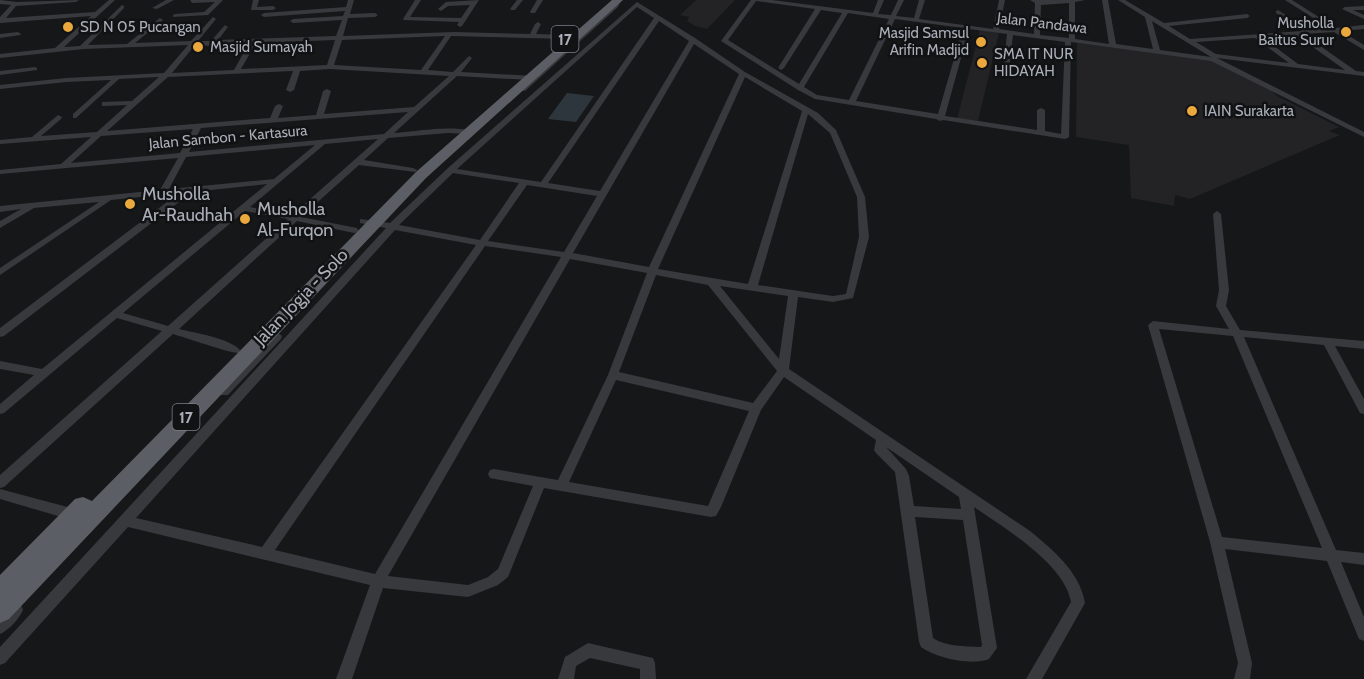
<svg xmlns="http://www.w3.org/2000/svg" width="1364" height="679" font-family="Cabin,sans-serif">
	<rect width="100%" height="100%" fill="#161718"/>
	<!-- built -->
	<path fill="#232325" d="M696,0H735L707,29L695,26L687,21L689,17L680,15Z
		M980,30L999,33L978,121L957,119Z
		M1077,43L1211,60L1266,84L1277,96L1339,127L1329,131L1340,135L1190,199L1175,195L1174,206L1131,198L1129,145L1076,137Z"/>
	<!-- water -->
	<path fill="#2d363c" d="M567,93L594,96L576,122L548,119Z"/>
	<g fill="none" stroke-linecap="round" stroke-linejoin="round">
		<!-- minor -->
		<path fill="#38393d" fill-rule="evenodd" d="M0,0L17,2L79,0L76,2L16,6L6,18L95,12L109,0H115L64,47L80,46L122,5L124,6V8L88,45L127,44L160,18L163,20L162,21L135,43L191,41L213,17L216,19L198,41H211L225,25L228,27L218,40L336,36L342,20L293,23L290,21L293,19L343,16L345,11L264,17L261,15L264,13L346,7L348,0H354L350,14L375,13L378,15L375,17L348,18L343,36L454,32L530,34L535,24L538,22L541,24L536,34L567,35L570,37L567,39L451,36L428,70L453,72L469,56L472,58L461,72L534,76L613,5L615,0H621L618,7L525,91L519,90L530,80L457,76L394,133C411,132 458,124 472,132L471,134L448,133L388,138L364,160L413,168L417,170L416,172L359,165L301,217L357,228L358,230L357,232L354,233L297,221L179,329C195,333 229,338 240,350L239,353C232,354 184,337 173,334L4,487L0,488V475L162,331L117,318L4,413L0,414V404L34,375L0,369V361L42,369L267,184L192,192L4,336L0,337V328L179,193L111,200L0,275V268L99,202L34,208L0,228V221L21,209L0,212V206L160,190L178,158L0,174V170L61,164L91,137L0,144V140L32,137L58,115L62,117L61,119L41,136L97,132L127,105L105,106H102V102L132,101L159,77L119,79L76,118H73V114L111,80L66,82L0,89V85L66,78L164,73L188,45L84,49L0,58V54L55,48L91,16L0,23V17L11,5L0,4ZM445,36L421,70L334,65L342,40ZM335,40L327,65L241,69L256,43ZM249,43L234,70L172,73L195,45L212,46L215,44ZM330,69L449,76L414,107L324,114L331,91L327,89L323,91L316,115L278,118L283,106L279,104L275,106L270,118L107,131L168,77L293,71L286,90L290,92L294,90L300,71ZM408,112L384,134L189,152L201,128ZM193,129L180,153L71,163L101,136ZM378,139L292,215L250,207L325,144ZM315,145L274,179L169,189L186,157ZM245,211L288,219L168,326L123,313Z
			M166,0H174L157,9L152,8Z
			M190,0H223L208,15L173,17V15L175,14L204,12L215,2L192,3Z
			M253,0H259L257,7L273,6L276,8L273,10H251Z
			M415,0H421L410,17L461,18L470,5L448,6L441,11L438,9L446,2L479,0L462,26L460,27L457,25L459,22L404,20L403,19Z
			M517,0H523L515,10H511L510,9Z
			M537,0H543L535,13H531L530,12Z
			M751,0H772L873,13L878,0H884L878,14L891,15L898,0H904L896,16L914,18L919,0H925L919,19L993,29L999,0H1005L999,29L1034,34L1035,3L1030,0H1085L1075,2V39L1109,44L1102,0H1108L1116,44L1153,49L1145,17L1118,0H1125L1164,23L1247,14L1250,16L1247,18L1169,26L1190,39L1302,31L1276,13V11L1278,10L1309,30L1329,28L1285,0H1292L1336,28L1364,25V29L1341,31L1364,45V50L1334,32L1303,34L1356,71L1364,72V76L1217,58L1364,132V137L1211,61L1071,42L1069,137L1065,139L943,120L940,121L936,119L815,99L798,90L721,41ZM756,1L815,9L778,68L781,70L784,68L821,10L842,13L799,84L728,40ZM1069,3V38L1040,35L1041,5ZM848,13L889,19L849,100L817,95L804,87ZM895,19L963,28L938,114L856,101ZM1152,21L1160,26L1211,57L1160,50ZM969,29L1007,34L1004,62L1007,64L1010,62L1013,35L1065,42L1061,134L1045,131V110L1041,108L1037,110V130L945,116ZM1296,35L1345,70L1298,64L1262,37ZM1255,38L1289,63L1216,54L1196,42Z
			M637,2L695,38L745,72L818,113L836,130L865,197L869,237L853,298L833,302L798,297L789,369L1030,531C1053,550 1080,572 1085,603L1042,679H1026L1071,602C1065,564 1003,527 974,507L997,648L989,659C971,666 936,658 921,647L919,642L895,472L876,453L874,450L876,440L784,377L761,410L721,507L716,516L711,517L544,488L508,577L498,585L468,597L383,588L352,679H336L370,585L128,527L5,663L0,665V647L386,228L360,223V219L390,223L448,168ZM637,7L654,18L541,182L457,169ZM659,21L689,41L600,191L548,183ZM694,44L739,74L649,267L573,253ZM745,77L802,111L748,284L658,269ZM808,114L830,133L857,197L859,237L846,294L833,296L758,285ZM453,173L519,183L480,240L399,225ZM527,185L597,196L564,252L488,241ZM395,230L476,245L262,547L136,518ZM485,246L561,257L375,574L275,550ZM570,259L647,273L608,375L558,480L494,469L490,470L488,474L490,478L533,486L498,569L488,577L468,585L388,576ZM656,275L708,285L777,371L753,403L619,372ZM720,286L788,296L779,359ZM616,380L749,411L708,506L569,482ZM886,447L959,497L961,509L914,506L909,476L906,469ZM915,517L963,520L982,645L981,647C965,646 946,647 933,638Z
			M1364,6V10H1353L1364,15V19L1342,9L1345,7Z
			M18,32L21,34L20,35L0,38V34Z
			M35,67L37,68V70L0,75V71Z
			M1217,211L1221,214L1229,290L1226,306L1240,330L1364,341V349L1335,346L1364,399V414L1360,413L1324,345L1244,337L1336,550L1364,553V565L1341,562L1364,617V641L1359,639L1327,561L1225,549L1252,663L1250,679H1234L1238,663L1210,542L1148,325L1153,321L1229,329L1216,306L1219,290L1213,214ZM1159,329L1233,336L1322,548L1222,537Z
			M277,332L282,336L281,339L228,395H220L218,392L220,389L273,333Z
			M0,489L75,509L80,511L81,515L80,519L75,521L0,499Z
			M16,603L21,605L23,610C19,619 9,630 0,634V617L11,605Z
			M588,643L653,658L655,663L656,679H640V669L590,658L576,666L574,679H558L565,657Z"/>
		<!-- trunk -->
		<path fill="#5c5e65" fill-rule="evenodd" d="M612,0H623L426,178L9,619L0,623V575L75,499L83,497L92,501L416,172Z"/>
	</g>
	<!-- markers -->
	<g fill="#eba83c" stroke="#111213" stroke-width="2">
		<circle cx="68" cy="27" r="6"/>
		<circle cx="1346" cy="32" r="6"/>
		<circle cx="981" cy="42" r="6"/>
		<circle cx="198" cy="47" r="6"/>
		<circle cx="982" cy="63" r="6"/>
		<circle cx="1192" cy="111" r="6"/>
		<circle cx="130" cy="204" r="6"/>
		<circle cx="245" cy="219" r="6"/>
	</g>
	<g text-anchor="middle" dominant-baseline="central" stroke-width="5" stroke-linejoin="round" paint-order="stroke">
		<!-- far-street labels -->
		<g font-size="15" fill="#a9aeb8" stroke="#111213">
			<text transform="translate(1042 23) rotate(7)">Jalan Pandawa</text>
			<text transform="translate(228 137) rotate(-5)">Jalan Sambon - Kartasura</text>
		</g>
		<!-- far-poi labels -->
		<g font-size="15" fill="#a9aeb8" stroke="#111213" text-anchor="start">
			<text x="1334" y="23" text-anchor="end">Musholla<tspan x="1334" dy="17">Baitus Surur</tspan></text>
			<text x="80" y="27">SD N 05 Pucangan</text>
			<text x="969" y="33" text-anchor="end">Masjid Samsul<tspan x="969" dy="17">Arifin Madjid</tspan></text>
			<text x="210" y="47">Masjid Sumayah</text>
			<text x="994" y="54">SMA IT NUR<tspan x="994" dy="17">HIDAYAH</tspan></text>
			<text x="1204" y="111">IAIN Surakarta</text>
		</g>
		<!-- shield labels -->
		<g fill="#111213" stroke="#7b7f86" stroke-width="1.5">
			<rect x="551.5" y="26" width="27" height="26" rx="4.5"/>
			<rect x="172.5" y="404" width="27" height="26" rx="4.5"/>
		</g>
		<g font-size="16" font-weight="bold" fill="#a9aeb8">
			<text x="565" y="39">17</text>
			<text x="186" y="417">17</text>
		</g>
		<!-- poi labels -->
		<g font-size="18" fill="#a9aeb8" stroke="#111213" text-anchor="start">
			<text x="142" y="194">Musholla<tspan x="142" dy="21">Ar-Raudhah</tspan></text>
			<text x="257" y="209">Musholla<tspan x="257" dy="21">Al-Furqon</tspan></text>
		</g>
		<!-- street labels -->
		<g font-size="18" fill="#a9aeb8" stroke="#111213">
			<text transform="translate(301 297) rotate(-46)">Jalan Jogja - Solo</text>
		</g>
	</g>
</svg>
